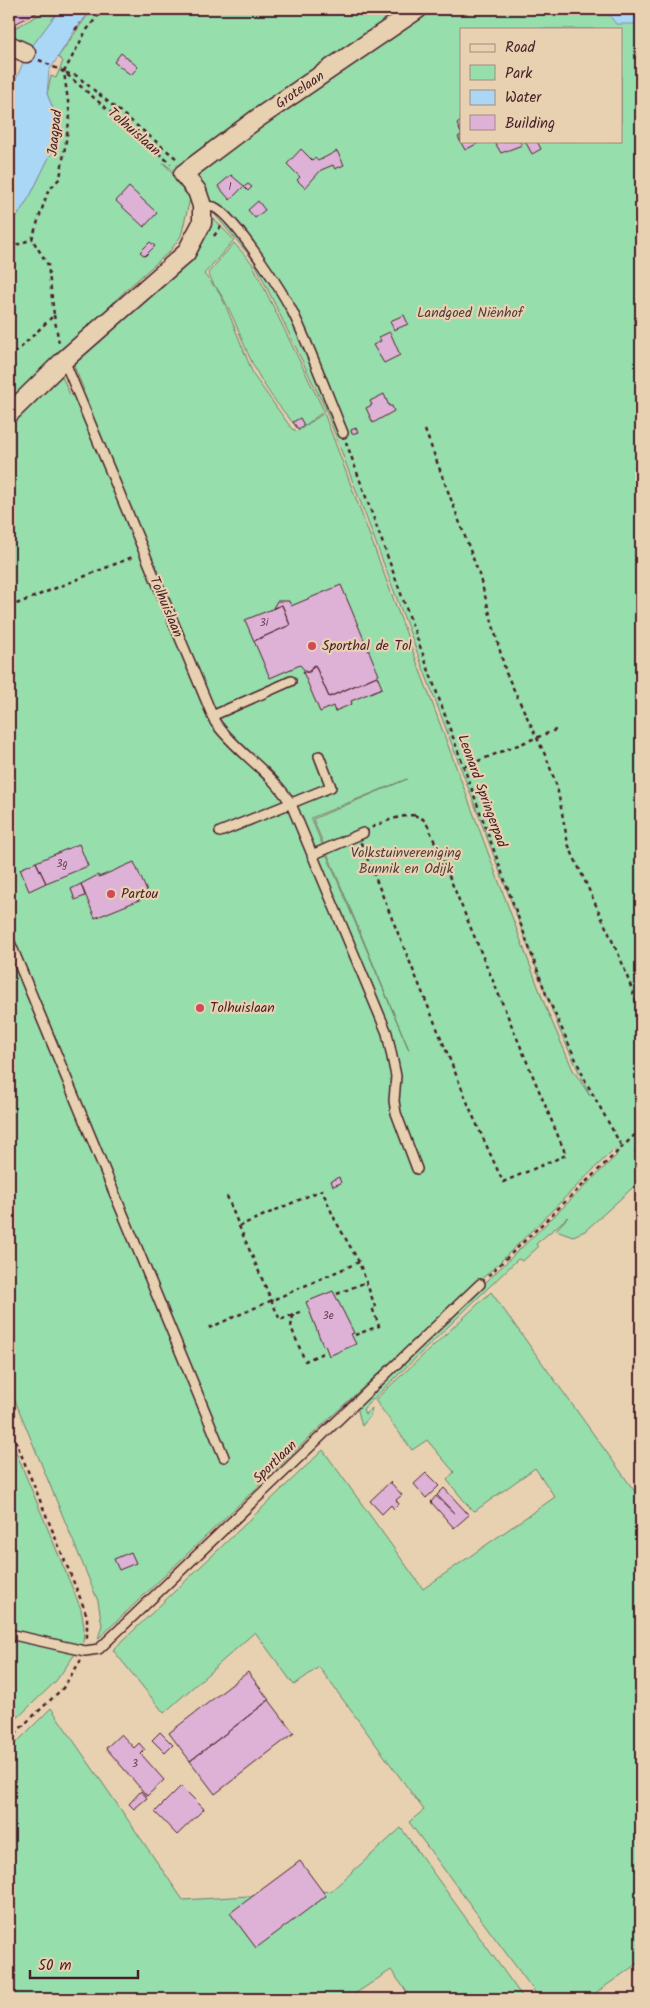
<svg xmlns="http://www.w3.org/2000/svg" width="650" height="2008" font-family="Kalam,sans-serif">
	<rect width="100%" height="100%" fill="#e7d1b0"/>
	<filter id="ink" filterUnits="userSpaceOnUse"><feTurbulence type="fractalNoise" baseFrequency=".02" numOctaves="2"/><feDisplacementMap in="SourceGraphic" scale="10" xChannelSelector="R" yChannelSelector="G"/><feConvolveMatrix kernelMatrix="1 2 1 2 8 2 1 2 1" color-interpolation-filters="sRGB"/></filter>
	<g filter="url(#ink)">
		<!-- green -->
		<path fill="#96deac" stroke="#707e6c" fill-rule="evenodd" d="M42,9H60L33,45L34,53L17,42L11,30L39,15Z
			M92,9H641V1144L634,1151L636,1153L641,1148V1180L585,1231L573,1236L556,1230L568,1217L536,1244L538,1247L523,1261L518,1259L363,1409L365,1414L372,1408L370,1416L362,1426L357,1407L617,1155L614,1149L498,1264L334,1414L98,1639L102,1625L98,1601L9,1386V420L61,374L70,395L84,390L74,366V361L208,216H211L234,240L204,274L215,287L208,273L234,243L252,263L324,411L299,430C284,412 269,395 258,374C242,346 235,313 216,287L225,304L254,376L292,429L298,431L324,413L546,1008L573,1070L590,1096L560,1031L325,408L254,261L184,178L162,162L183,183L190,199L181,236L170,251L126,290L9,408V229L31,194L51,153L58,121L47,94L51,76L56,78L63,61L58,57ZM461,29H621V141H461ZM407,779L313,819L409,1050L311,818Z
			M491,1292L641,1500V1961L587,1999H540L409,1822L424,1810L319,1667L294,1685L255,1632L164,1713L113,1650L323,1450L423,1589L555,1497L535,1468L475,1511L471,1509L447,1480L454,1472L427,1440L412,1450L375,1400Z
			M11,1440L81,1609L84,1627L83,1647L15,1631L9,1624L11,1569L9,1441Z
			M9,1639L52,1647L75,1654L56,1681L9,1726Z
			M51,1708L183,1900L331,1891L401,1828L524,1999H412L391,1970L347,1999H9V1750Z"/>
		<!-- water -->
		<path fill="#abd7f7" stroke="#848da5" d="M60,9H92L75,30L49,71L47,94L58,121L51,153L31,194L9,229V96L25,58L34,53L33,45Z
			M608,9H641V24H616L610,16Z"/>
		<!-- building -->
		<path fill="#deb2d6" stroke="#4a1f2b" d="M9,9H38V12L11,26L9,21Z
			M121,53L138,67L131,75L114,62Z
			M461,121V133L457,124Z
			M461,135V141H482L465,150L458,137Z
			M494,141H519L522,145L501,153Z
			M525,141H537L541,149L532,154Z
			M301,149L312,160L315,158L318,161L337,151L344,165L335,169L333,165L321,170L305,188L297,180L300,177L287,164Z
			M231,175L244,186L230,200L218,186Z
			M248,184L252,187L248,191L244,187Z
			M129,187L157,213L144,227L116,201Z
			M258,201L265,210L255,218L248,210Z
			M150,242L155,246L145,256L140,252Z
			M404,315L408,324L394,330L390,321Z
			M390,332L400,355L384,363L373,345L381,341L379,337Z
			M384,394L389,406H392L394,411L373,423L366,408L372,405L370,401Z
			M300,418L304,425L298,429L293,422Z
			M356,428L358,432L352,434L351,430Z
			M341,585L379,675L329,697L315,665L307,673L300,665L270,678L254,641L290,625L282,605L273,608L277,601H289L291,606Z
			M282,605L290,625L254,641L245,620Z
			M315,665L329,697L377,676L382,688L351,701L352,704L335,711V712L333,706L320,712L303,672H310L312,666Z
			M79,844L88,866L46,883L36,862Z
			M36,862L46,883L29,891L20,869Z
			M134,862L149,896L95,918L81,884L98,875L99,877Z
			M81,884L85,896L75,900L71,889Z
			M339,1177L341,1183L333,1186L331,1181Z
			M333,1291L354,1333L351,1334L356,1344L329,1356L325,1345L323,1346L306,1302Z
			M426,1473L439,1486L426,1498L414,1484Z
			M390,1482L402,1495L396,1500L399,1504L394,1509L391,1505L382,1514L370,1501Z
			M444,1488L469,1515L454,1528L431,1502L436,1496L455,1514L437,1495Z
			M131,1552L136,1563L119,1570L114,1559Z
			M248,1672L269,1700L190,1761L169,1733Z
			M269,1700L294,1733L215,1794L190,1761Z
			M160,1732L173,1745L165,1753L152,1740Z
			M121,1734L134,1748L139,1743L145,1750L141,1754L164,1780L147,1796L106,1748Z
			M181,1786L204,1809L177,1835L155,1812Z
			M141,1791L147,1798L134,1809L129,1804Z
			M300,1861L326,1896L256,1948L230,1913Z"/>
		<g fill="none" stroke-linecap="round" stroke-linejoin="round">
			<!-- lane casing -->
			<g stroke="#4a1f2b" stroke-width="12">
				<path id="lane" d="M202,206C205,207 211,206 214,207C234,216 285,295 295,317C313,355 327,394 343,433
					M64,360L215,722C236,752 272,772 291,804L387,1033L396,1076L394,1101L396,1113L417,1169
					M212,716L291,681
					M220,832L331,787L319,756
					M312,855L363,833
					M9,940L224,1457
					M9,1634L85,1651L99,1649L480,1284"/>
			</g>
			<!-- street casing -->
			<g stroke="#4a1f2b" stroke-width="21">
				<path id="street" d="M9,45L26,53
					M9,414L64,360L186,253L202,223V206L197,191L183,174L258,118L418,9"/>
			</g>
			<!-- path -->
			<path stroke="#4a1f2b" stroke-width="2.5" stroke-dasharray="4 4" stroke-linecap="butt" d="M75,30L80,23
				M39,60L64,72L171,164
				M66,73L77,76L177,159
				M214,236L221,226
				M9,248L32,239L48,191L60,178L70,116L64,72L86,31L103,9
				M54,315L59,343
				M9,359L54,315L48,265L32,239
				M425,430L479,574L506,673L547,759L557,787L568,844L621,960L641,1014
				M346,442L546,994L586,1082L622,1147
				M9,607L135,556
				M463,767L558,729
				M414,815L423,819L428,826L566,1155L503,1182L473,1116L361,843L363,833C377,823 398,816 414,815Z
				M227,1196L239,1226L322,1190L335,1220L359,1262L376,1309L373,1310L379,1326L355,1335
				M239,1226L280,1320L302,1311
				M488,1276L641,1129
				M337,1294L366,1282
				M293,1315L291,1327L305,1361L323,1353
				M209,1328L359,1262
				M9,1425L81,1600L87,1616V1641
				M9,1739L63,1688L81,1660"/>
			<!-- lane -->
			<use href="#lane" stroke="#e7d1b0" stroke-width="9"/>
			<!-- street -->
			<use href="#street" stroke="#e7d1b0" stroke-width="18"/>
		</g>
	</g>
	<!-- markers -->
	<g fill="#d1495b" stroke="#e7d1b0" stroke-width="2">
		<circle cx="312" cy="646" r="5"/>
		<circle cx="111" cy="894" r="5"/>
		<circle cx="200" cy="1008" r="5"/>
	</g>
	<g text-anchor="middle" dominant-baseline="central" stroke-width="4.5" stroke-linejoin="round" paint-order="stroke">
		<!-- number labels -->
		<g font-size="11" fill="#6f4456">
			<text x="230" y="187">1</text>
			<text x="264" y="623">3i</text>
			<text x="62" y="864">3g</text>
			<text x="328" y="1316">3e</text>
			<text x="135" y="1764">3</text>
		</g>
		<!-- street labels -->
		<g font-size="14" fill="#4a1f2b" stroke="#e7d1b0">
			<text transform="translate(300 90) rotate(-34)">Grotelaan</text>
			<text transform="translate(134 132) rotate(41)">Tolhuislaan</text>
			<text transform="translate(55 133) rotate(-84)">Jaagpad</text>
			<text transform="translate(166 607) rotate(67)">Tolhuislaan</text>
			<text transform="translate(482 791) rotate(70)">Leonard Springerpad</text>
			<text transform="translate(275 1462) rotate(-44)">Sportlaan</text>
		</g>
		<!-- park labels -->
		<g font-size="14" fill="#553c3e" stroke="#e7d1b0">
			<text x="470" y="313">Landgoed Niënhof</text>
			<text x="406" y="853">Volkstuinvereniging<tspan x="406" dy="16">Bunnik en Odijk</tspan></text>
		</g>
		<!-- poi labels -->
		<g font-size="14" fill="#4a1f2b" stroke="#e7d1b0" text-anchor="start">
			<text x="322" y="646">Sporthal de Tol</text>
			<text x="121" y="894">Partou</text>
			<text x="210" y="1008">Tolhuislaan</text>
		</g>
	</g>
	<!-- margin -->
	<rect width="650" height="2008" fill="none" stroke="#e7d1b0" stroke-width="30"/>
	<rect x="15" y="15" width="620" height="1978" fill="none" stroke="#4a1f2b" stroke-width="2" filter="url(#ink)"/>
	<!-- legend -->
	<rect x="460" y="28" width="162" height="115" fill="#e7d1b0" stroke="#a88a7b"/>
	<rect x="470" y="44" width="25" height="8" fill="#e7d1b0" stroke="#a88a7b"/>
	<text x="505" y="52" font-size="15" fill="#4a1f2b">Road</text>
	<rect x="470" y="65" width="25" height="15" fill="#96deac" stroke="#a88a7b"/>
	<text x="505" y="78" font-size="15" fill="#4a1f2b">Park</text>
	<rect x="470" y="90" width="25" height="15" fill="#abd7f7" stroke="#a88a7b"/>
	<text x="505" y="102" font-size="15" fill="#4a1f2b">Water</text>
	<rect x="470" y="115" width="25" height="15" fill="#deb2d6" stroke="#a88a7b"/>
	<text x="505" y="128" font-size="15" fill="#4a1f2b">Building</text>
	<!-- scale -->
	<path d="M30 1970v8h108v-8" fill="none" stroke="#4a1f2b" stroke-width="2.5"/>
	<text x="38" y="1970" font-size="15" fill="#4a1f2b" stroke="#e7d1b0" stroke-width="4" paint-order="stroke">50 m</text>
</svg>
